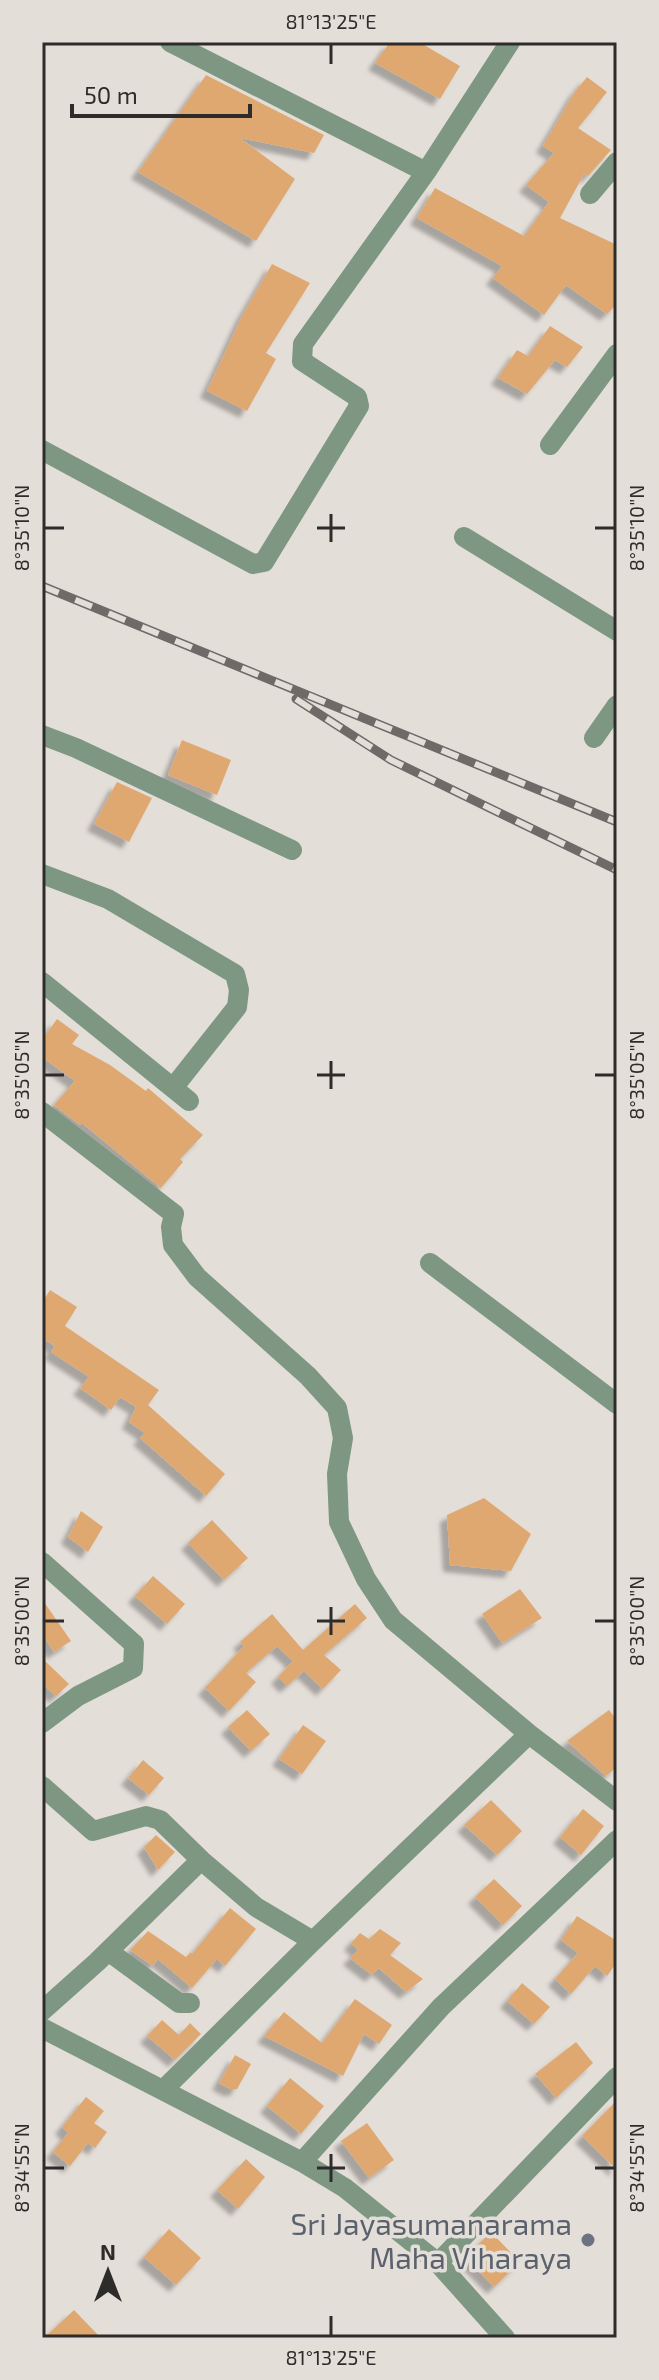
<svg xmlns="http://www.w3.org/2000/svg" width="659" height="2380" font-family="'Exo 2',sans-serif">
	<defs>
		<filter id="shadow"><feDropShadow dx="-7" dy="7" stdDeviation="2" flood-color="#0004"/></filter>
	</defs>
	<rect width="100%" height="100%" fill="#e4ded9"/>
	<!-- building -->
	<path fill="#dfa870" filter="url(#shadow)" d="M390,42H419L460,66L440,99L375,63Z
		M206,75L324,135L314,153L240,138L295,179L256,241L138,172Z
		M587,77L607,92L578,128L611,150L588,176L584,174L560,218L617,245V304L607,314L566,285L544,315L493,278L502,266L417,218L435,188L524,236L549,202L526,185L554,153L543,146L574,93Z
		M272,264L310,283L266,353L276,359L247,411L207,391L242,316Z
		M550,326L583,347L567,367L555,360L527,394L498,378L517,350L528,356Z
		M182,740L231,760L217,795L168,775Z
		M117,782L152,798L129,842L94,824Z
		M57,1019L79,1035L72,1044L110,1065L146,1091L148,1088L203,1135L180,1159L183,1162L161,1188L82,1123L80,1125L54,1105L75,1081L42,1057V1040Z
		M50,1290L77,1307L65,1326L159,1390L148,1405L225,1474L206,1496L140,1438L145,1433L129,1422L136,1407L120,1397L111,1410L80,1388L89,1377L51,1352L55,1346L42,1338V1303Z
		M484,1498L531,1534L511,1571L450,1565L447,1515Z
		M81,1511L103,1527L88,1552L68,1537Z
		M212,1520L248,1558L224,1580L188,1543Z
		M153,1576L185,1604L167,1624L135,1596Z
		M520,1589L542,1618L502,1643L482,1614Z
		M42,1599L71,1641L54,1652L42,1634Z
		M355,1604L367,1618L324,1655L341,1670L323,1689L304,1671L287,1686L278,1677L293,1661L277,1646L246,1673L256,1682L229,1711L205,1688L244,1646L240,1642L272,1614L303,1650Z
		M42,1658L69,1684L56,1696L42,1683Z
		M247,1710L270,1734L251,1751L228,1727Z
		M609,1710L617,1720V1767L606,1776L567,1741Z
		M303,1725L326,1741L302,1774L279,1759Z
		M143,1760L164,1778L149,1795L128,1778Z
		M491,1800L522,1831L497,1855L464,1825Z
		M583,1809L604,1826L581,1855L560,1837Z
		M156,1835L175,1852L158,1870L144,1847Z
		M494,1879L522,1906L503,1925L475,1897Z
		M230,1908L256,1929L225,1966L217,1959L192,1988L158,1959L153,1966L130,1950L148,1931L186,1957L191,1952L192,1954Z
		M577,1916L617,1941V1962L607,1976L595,1966L571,1994L555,1979L578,1953L561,1940Z
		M380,1929L401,1943L390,1955L423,1979L406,1992L379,1968L372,1975L350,1958L358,1950L351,1943L360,1933L369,1939Z
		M522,1983L550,2007L534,2024L507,2001Z
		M355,1999L392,2025L379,2044L364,2034L343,2076L264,2036L284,2012L322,2043Z
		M162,2020L179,2035L190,2023L201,2034L175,2060L147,2036Z
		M576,2042L593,2063L556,2098L535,2074Z
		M235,2055L251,2064L237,2089H230L219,2083Z
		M290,2078L324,2106L301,2134L267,2106Z
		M86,2097L104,2111L94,2123L107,2132L95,2148L88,2143L70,2166L53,2152L68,2133L62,2127Z
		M617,2100V2170L582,2136Z
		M367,2123L394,2160L369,2178L341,2141Z
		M246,2159L265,2177L238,2209L217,2190Z
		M169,2229L201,2258L176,2285L144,2257Z
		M491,2232L520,2262L494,2287L465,2257Z
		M74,2310L101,2338H44Z"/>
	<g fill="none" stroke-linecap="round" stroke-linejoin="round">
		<!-- minor -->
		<path stroke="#7d9782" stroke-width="20" d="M170,42L426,172
			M590,194L617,162
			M550,445L617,354
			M42,450L253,564L264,562L359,406L357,397L302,361L303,344L426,172L510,42
			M464,537L617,631
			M42,735L76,748L292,850
			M594,738L617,705
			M42,874L108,899L235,974L239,990L237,1007L173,1088
			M42,982L189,1101
			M42,1112L174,1214L171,1227L173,1245L197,1277L308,1376L337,1408L343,1438L337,1474L339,1522L366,1579L393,1620L529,1734L617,1801
			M430,1263L617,1404
			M42,1562L134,1644L133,1668L78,1696L42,1723
			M42,1786L93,1831L146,1816L160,1820L201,1860L256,1907L313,1941L529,1734
			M108,1951L179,2003H190
			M42,2011L97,1962L201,1860
			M42,2028L302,2162L345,2188L438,2263L505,2338
			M163,2090L313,1941
			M302,2162L441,2007L617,1840
			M438,2263L617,2077"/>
		<!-- rail casing -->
		<g stroke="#6d6a67" stroke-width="9">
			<path id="rail" d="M42,586L617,822
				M296,699L391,760L617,870"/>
		</g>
		<!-- rail -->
		<use href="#rail" stroke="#e4ded9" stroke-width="6" stroke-dasharray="18" stroke-linecap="butt"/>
	</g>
	<!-- ticks -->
	<path fill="none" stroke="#2e2c2a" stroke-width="3" d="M331,44V64M331,514V542M44,528H64M317,528H345M595,528H615M331,1061V1089M44,1075H64M317,1075H345M595,1075H615M331,1607V1635M44,1621H64M317,1621H345M595,1621H615M331,2154V2182M44,2168H64M317,2168H345M595,2168H615M331,2316V2336"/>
	<!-- markers -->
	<circle fill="#6b7280" stroke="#e4ded9" stroke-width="3" cx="588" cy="2240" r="8"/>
	<g text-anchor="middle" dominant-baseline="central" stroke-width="7" stroke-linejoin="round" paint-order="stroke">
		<!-- worship labels -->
		<g font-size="30" fill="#5b616d" stroke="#e4ded9" text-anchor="end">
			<text x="572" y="2223">Sri Jayasumanarama<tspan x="572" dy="34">Maha Viharaya</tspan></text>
		</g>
	</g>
	<!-- border -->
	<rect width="659" height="2380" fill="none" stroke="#e4ded9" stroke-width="88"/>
	<!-- north arrow -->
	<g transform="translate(108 2272)" stroke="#e4ded9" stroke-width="6" paint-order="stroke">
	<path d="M0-6L14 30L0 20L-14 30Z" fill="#2e2c2a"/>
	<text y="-12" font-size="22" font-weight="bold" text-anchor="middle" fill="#2e2c2a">N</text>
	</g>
	<!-- scale -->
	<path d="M72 104v12h178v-12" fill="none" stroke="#2e2c2a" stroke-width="4"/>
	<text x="84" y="104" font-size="24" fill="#2e2c2a" stroke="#e4ded9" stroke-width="6" paint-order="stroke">50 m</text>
	<rect x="44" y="44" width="571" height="2292" fill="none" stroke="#2e2c2a" stroke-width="3"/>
	<g font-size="20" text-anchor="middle" fill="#2e2c2a">
		<text x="331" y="29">81°13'25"E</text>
		<text transform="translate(22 528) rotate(-90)" y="7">8°35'10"N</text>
		<text transform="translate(637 528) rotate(-90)" y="7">8°35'10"N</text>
		<text transform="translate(22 1075) rotate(-90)" y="7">8°35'05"N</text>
		<text transform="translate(637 1075) rotate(-90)" y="7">8°35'05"N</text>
		<text transform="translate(22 1621) rotate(-90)" y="7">8°35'00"N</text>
		<text transform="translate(637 1621) rotate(-90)" y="7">8°35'00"N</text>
		<text transform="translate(22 2168) rotate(-90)" y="7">8°34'55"N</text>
		<text transform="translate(637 2168) rotate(-90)" y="7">8°34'55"N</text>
		<text x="331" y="2365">81°13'25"E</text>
	</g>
</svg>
